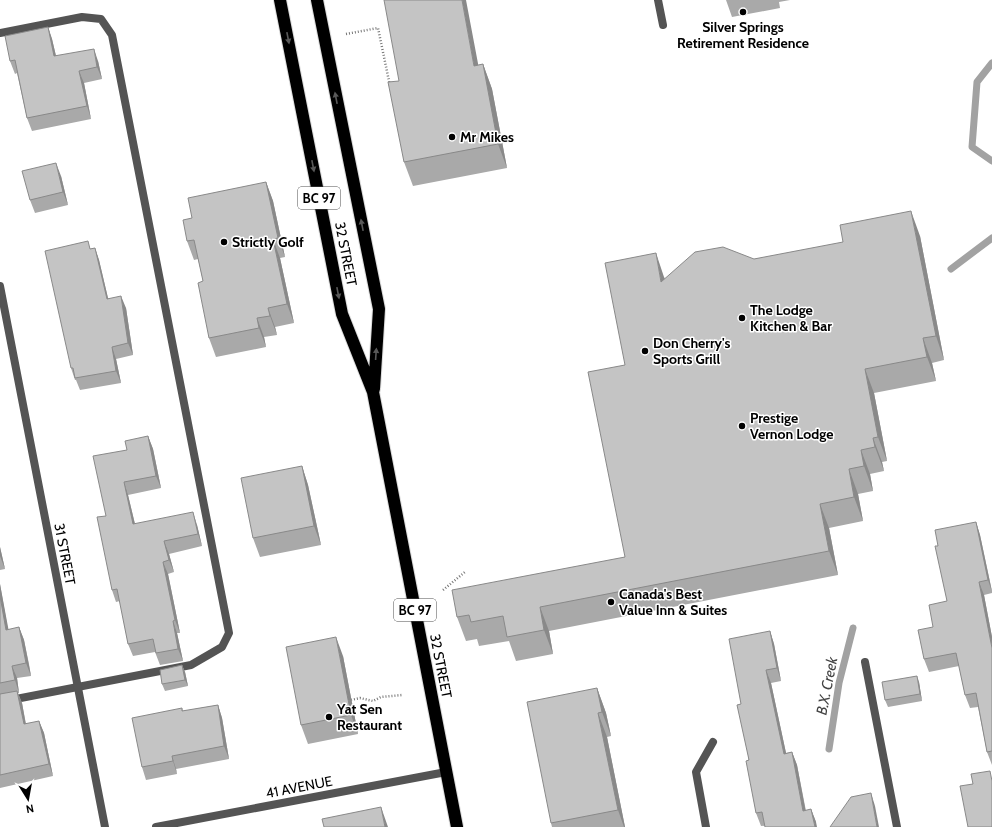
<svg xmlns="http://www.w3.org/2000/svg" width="992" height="827" font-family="Cabin,sans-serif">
	<rect width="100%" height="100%" fill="#fff"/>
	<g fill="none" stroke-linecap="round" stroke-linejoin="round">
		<!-- stream -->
		<path stroke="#a2a2a2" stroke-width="7" d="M992,63L977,82L972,147L992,161
			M951,269L992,238
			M829,749L839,683L853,628"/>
		<!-- highway casing -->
		<g stroke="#dbdbdb" stroke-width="14">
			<path id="highway" d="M280,0L342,314L373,392L457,827
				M317,0L379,309L374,389"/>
		</g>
		<!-- path -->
		<path stroke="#767676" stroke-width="2.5" stroke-dasharray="1 2" stroke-linecap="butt" d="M346,34L378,28L390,86
			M443,590L465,572
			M351,700L360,698L373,701L381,697L402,695"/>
		<!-- lane -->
		<path stroke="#545454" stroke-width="8" d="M0,33L82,17L101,19L112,35L229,633L222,647L191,665L0,702
			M865,662L897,827"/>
		<!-- street -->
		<path stroke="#545454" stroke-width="8" d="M658,0L663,25
			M0,286L105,827
			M156,827L446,772
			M706,827L696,772L713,742"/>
		<!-- highway -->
		<use href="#highway" stroke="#000" stroke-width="12"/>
	</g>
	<!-- wall -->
	<path fill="#a9a9a9" d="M726,0H790L779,2L780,8L732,17Z
		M48,27L52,39L56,56L98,61L102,79L84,83L91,119L32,131L27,118L17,73L15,74L10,61Z
		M483,64L492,89L507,168L413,186L404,162L399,81Z
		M61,176L68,205L35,213L30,200Z
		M266,182L273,201L285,257L280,258L294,323L275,327L277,335L264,337L266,347L216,357L209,338L203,281L198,259L194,260L187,241L192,218Z
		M920,236L944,360L932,363L936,381L874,393L887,461L882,462L884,471L870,474L873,491L858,494L863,521L829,528L838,575L549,631L553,654L516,661L509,641L479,646L477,639L466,641L457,617L625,557V365L664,277L665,279L754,259Z
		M95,248L99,260L108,298L126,308L133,355L116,359L121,383L80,390L76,380H75L71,368L90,249Z
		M148,436L153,449L161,488L128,495L135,524L197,525L202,546L169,554L174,572L168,574L180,633H177L183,661L160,665L155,652L133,656L128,644L120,601L116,602L112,590L106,516L127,450Z
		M302,466L308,485L321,545L260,557L253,538Z
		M976,522L980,535L992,591V593L984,595L992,637V765L987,752L978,707L970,708L965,695L959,666L929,672L924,659L933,627L947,601L938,546Z
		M0,547L5,569L0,570Z
		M0,584L8,630L19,627L24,640L29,664L31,676L17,678L19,693H18L22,703L26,724L39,721L44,733L53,776L0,788Z
		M770,631L774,644L781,681L771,683L786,753L792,752L797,765L806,811L811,809L816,822L761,826L756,813L741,704Z
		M343,656L358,734L308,744L301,725Z
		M182,665L185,672L188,686L165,691L162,684Z
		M919,682L922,701L888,707L885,700Z
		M597,688L606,713L611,736L607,737L625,827H552L551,823Z
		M218,705L222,718L229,759L176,769L177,774L146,780L142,767L182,708L183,711Z"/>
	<!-- shaded-wall -->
	<path fill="#898989" d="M462,0H466L483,90L474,66Z
		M48,27L52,39L59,69L54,56Z
		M94,49L98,61L102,79L97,67Z
		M483,64L492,89L507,168L498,144Z
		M79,71L84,83L91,119L87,106Z
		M56,163L61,176L68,205L63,192Z
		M266,182L273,201L285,257L278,238Z
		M911,211L920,236L944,360L936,336Z
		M273,239L280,258L294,323L287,304Z
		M95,248L99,260L111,311L107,299Z
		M656,253L664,277L670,306L661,282Z
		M121,296L126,308L133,355L128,343Z
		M268,308L275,327L277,335L270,316Z
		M257,318L264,337L266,347L259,328Z
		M923,338L932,363L936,381L927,357Z
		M112,347L116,359L121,383L116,371Z
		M865,369L874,393L887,461L878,437Z
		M148,436L153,449L161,488L156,476Z
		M873,438L882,462L884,471L875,447Z
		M861,450L870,474L873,491L864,466Z
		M302,466L308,485L321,545L314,526Z
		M849,469L858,494L863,521L854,497Z
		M124,482L128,495L138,537L133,524Z
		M820,504L829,528L838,575L829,551Z
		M193,512L197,525L202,546L198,534Z
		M976,522L980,535L992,592L988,580Z
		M164,541L169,554L174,572L169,560Z
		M0,547L5,569L0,556Z
		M163,562L168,574L180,633L175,620Z
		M979,582L984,595L992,637V648Z
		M0,584L11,643L6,630L0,596Z
		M540,607L549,631L553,654L544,630Z
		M173,621L177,633L183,661L178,649Z
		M19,627L24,640L31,676L26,663Z
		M770,631L774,644L781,681L777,668Z
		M336,637L343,656L358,734L351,715Z
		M182,665L185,672L188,686L185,680Z
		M12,666L17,678L19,693L15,680Z
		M766,670L771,683L789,767L784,754Z
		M917,676L919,682L922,701L920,694Z
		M597,688L606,713L611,736L602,712Z
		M17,691L22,703L28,737L24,724Z
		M218,705L222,718L229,759L224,746Z
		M598,713L607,737L625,827H624L618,810Z
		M39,721L44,733L53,776L49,764Z
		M792,752L797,765L808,824L803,811Z
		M172,756L176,769L177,774L173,761Z
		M871,793L875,806L879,827H877Z
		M381,807L388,827H385Z
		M811,809L816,822L817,827H815Z"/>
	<!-- building -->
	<path fill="#c4c4c4" stroke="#898989" d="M384,0H462L474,66L483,64L498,144L404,162L388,82L399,81Z
		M48,27L54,56L94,49L97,67L79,71L87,106L27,118L15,60L10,61L5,36Z
		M56,163L63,192L30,200L22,171Z
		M266,182L278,238L273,239L287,304L268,308L270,316L257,318L259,328L209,338L198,283L203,281L194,240L187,241L183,220L192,218L188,198Z
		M911,211L936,336L923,338L927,357L865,369L878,437L873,438L875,447L861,450L864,466L849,469L854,497L820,504L829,551L540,607L544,630L507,637L503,616L471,622L469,615L457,617L452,590L625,557L588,372L625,365L605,263L656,253L661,282L695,252L723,247L754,259L843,242L840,225Z
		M88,241L90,249L95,248L107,299L121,296L128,343L112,347L116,371L75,378L73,368H71L45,251Z
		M148,436L156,476L124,482L133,524L193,512L198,534L164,541L169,560L163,562L175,620L173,621L178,649L156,653L153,639L128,644L117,589L112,590L97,517L106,516L93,456L127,450L125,441Z
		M302,466L314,526L253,538L241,478Z
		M976,522L988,580L979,582L992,648V751L987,752L976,693L965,695L956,653L924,659L918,630L933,627L929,605L947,601L935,546H938L935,530Z
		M0,596L6,630L19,627L26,663L12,666L15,680L0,683Z
		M770,631L777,668L766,670L784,754L792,752L803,811L811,809L815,827H765L762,812L756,813L746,761L749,760L737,705L741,704L729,639Z
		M336,637L351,715L301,725L286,647Z
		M182,665L185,680L162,684L160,670Z
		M917,676L920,694L885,700L882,682Z
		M597,688L602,712L598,713L618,810L551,823L527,702Z
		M17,691L24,724L39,721L49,764L0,775V694Z
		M218,705L224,746L172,756L173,761L142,767L132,718L182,708V711Z
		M990,771L992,781V827H968L960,786L973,784L971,774Z
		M871,793L877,827H830L851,797Z
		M381,807L385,827H324L322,819Z"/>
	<!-- one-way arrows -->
	<defs><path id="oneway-solid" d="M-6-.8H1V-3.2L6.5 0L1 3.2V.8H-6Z"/></defs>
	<g fill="#595959">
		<use href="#oneway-solid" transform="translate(288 38) rotate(79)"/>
		<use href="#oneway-solid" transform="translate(336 98) rotate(-101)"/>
		<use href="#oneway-solid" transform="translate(313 166) rotate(79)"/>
		<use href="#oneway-solid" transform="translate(362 225) rotate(-101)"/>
		<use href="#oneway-solid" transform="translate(338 293) rotate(79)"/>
		<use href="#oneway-solid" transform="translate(376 354) rotate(-86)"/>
	</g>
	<!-- markers -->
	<g fill="#000" stroke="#fff" stroke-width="1.5">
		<circle cx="743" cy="12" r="4"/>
		<circle cx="452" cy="137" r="4"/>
		<circle cx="224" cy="242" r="4"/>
		<circle cx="742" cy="318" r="4"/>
		<circle cx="645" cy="351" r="4"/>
		<circle cx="742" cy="426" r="4"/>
		<circle cx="611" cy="602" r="4"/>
		<circle cx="329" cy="717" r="4"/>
	</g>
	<g text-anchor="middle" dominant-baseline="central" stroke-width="3" stroke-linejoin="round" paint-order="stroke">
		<!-- shield labels -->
		<g fill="#fff" stroke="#4c4c4c" stroke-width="1">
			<rect x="298" y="187" width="42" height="22" rx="3"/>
			<rect x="394" y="599" width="42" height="22" rx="3"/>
		</g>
		<g font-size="13" font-weight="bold" fill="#000">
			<text x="319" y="198">BC 97</text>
			<text x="415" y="610">BC 97</text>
		</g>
		<!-- poi labels -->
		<g font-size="14" font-weight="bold" fill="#000" stroke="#fff" text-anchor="start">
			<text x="743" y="27" text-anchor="middle">Silver Springs<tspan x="743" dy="16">Retirement Residence</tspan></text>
			<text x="460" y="137">Mr Mikes</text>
			<text x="232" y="242">Strictly Golf</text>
			<text x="750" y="310">The Lodge<tspan x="750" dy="16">Kitchen &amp; Bar</tspan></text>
			<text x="653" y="343">Don Cherry's<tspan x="653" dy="16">Sports Grill</tspan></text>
			<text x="750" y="418">Prestige<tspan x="750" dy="16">Vernon Lodge</tspan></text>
			<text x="619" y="594">Canada's Best<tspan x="619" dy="16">Value Inn &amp; Suites</tspan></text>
			<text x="337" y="709">Yat Sen<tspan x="337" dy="16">Restaurant</tspan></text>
		</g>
		<!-- street labels -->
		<g font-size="14" fill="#000" stroke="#fff">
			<text transform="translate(346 254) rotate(79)">32 STREET</text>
			<text transform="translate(65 554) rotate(79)">31 STREET</text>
			<text transform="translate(441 666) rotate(79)">32 STREET</text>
			<text transform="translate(299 787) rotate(-11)">41 AVENUE</text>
		</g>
		<!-- water labels -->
		<g font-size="15" font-style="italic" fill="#434343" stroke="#fff">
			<text transform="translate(827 686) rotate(-79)">B.X. Creek</text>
		</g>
	</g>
	<!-- north arrow -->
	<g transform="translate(28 799) rotate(169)" stroke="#ffffff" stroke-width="3" paint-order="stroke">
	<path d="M0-3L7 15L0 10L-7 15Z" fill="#000000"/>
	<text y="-6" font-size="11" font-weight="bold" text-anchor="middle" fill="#000000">N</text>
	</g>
</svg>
